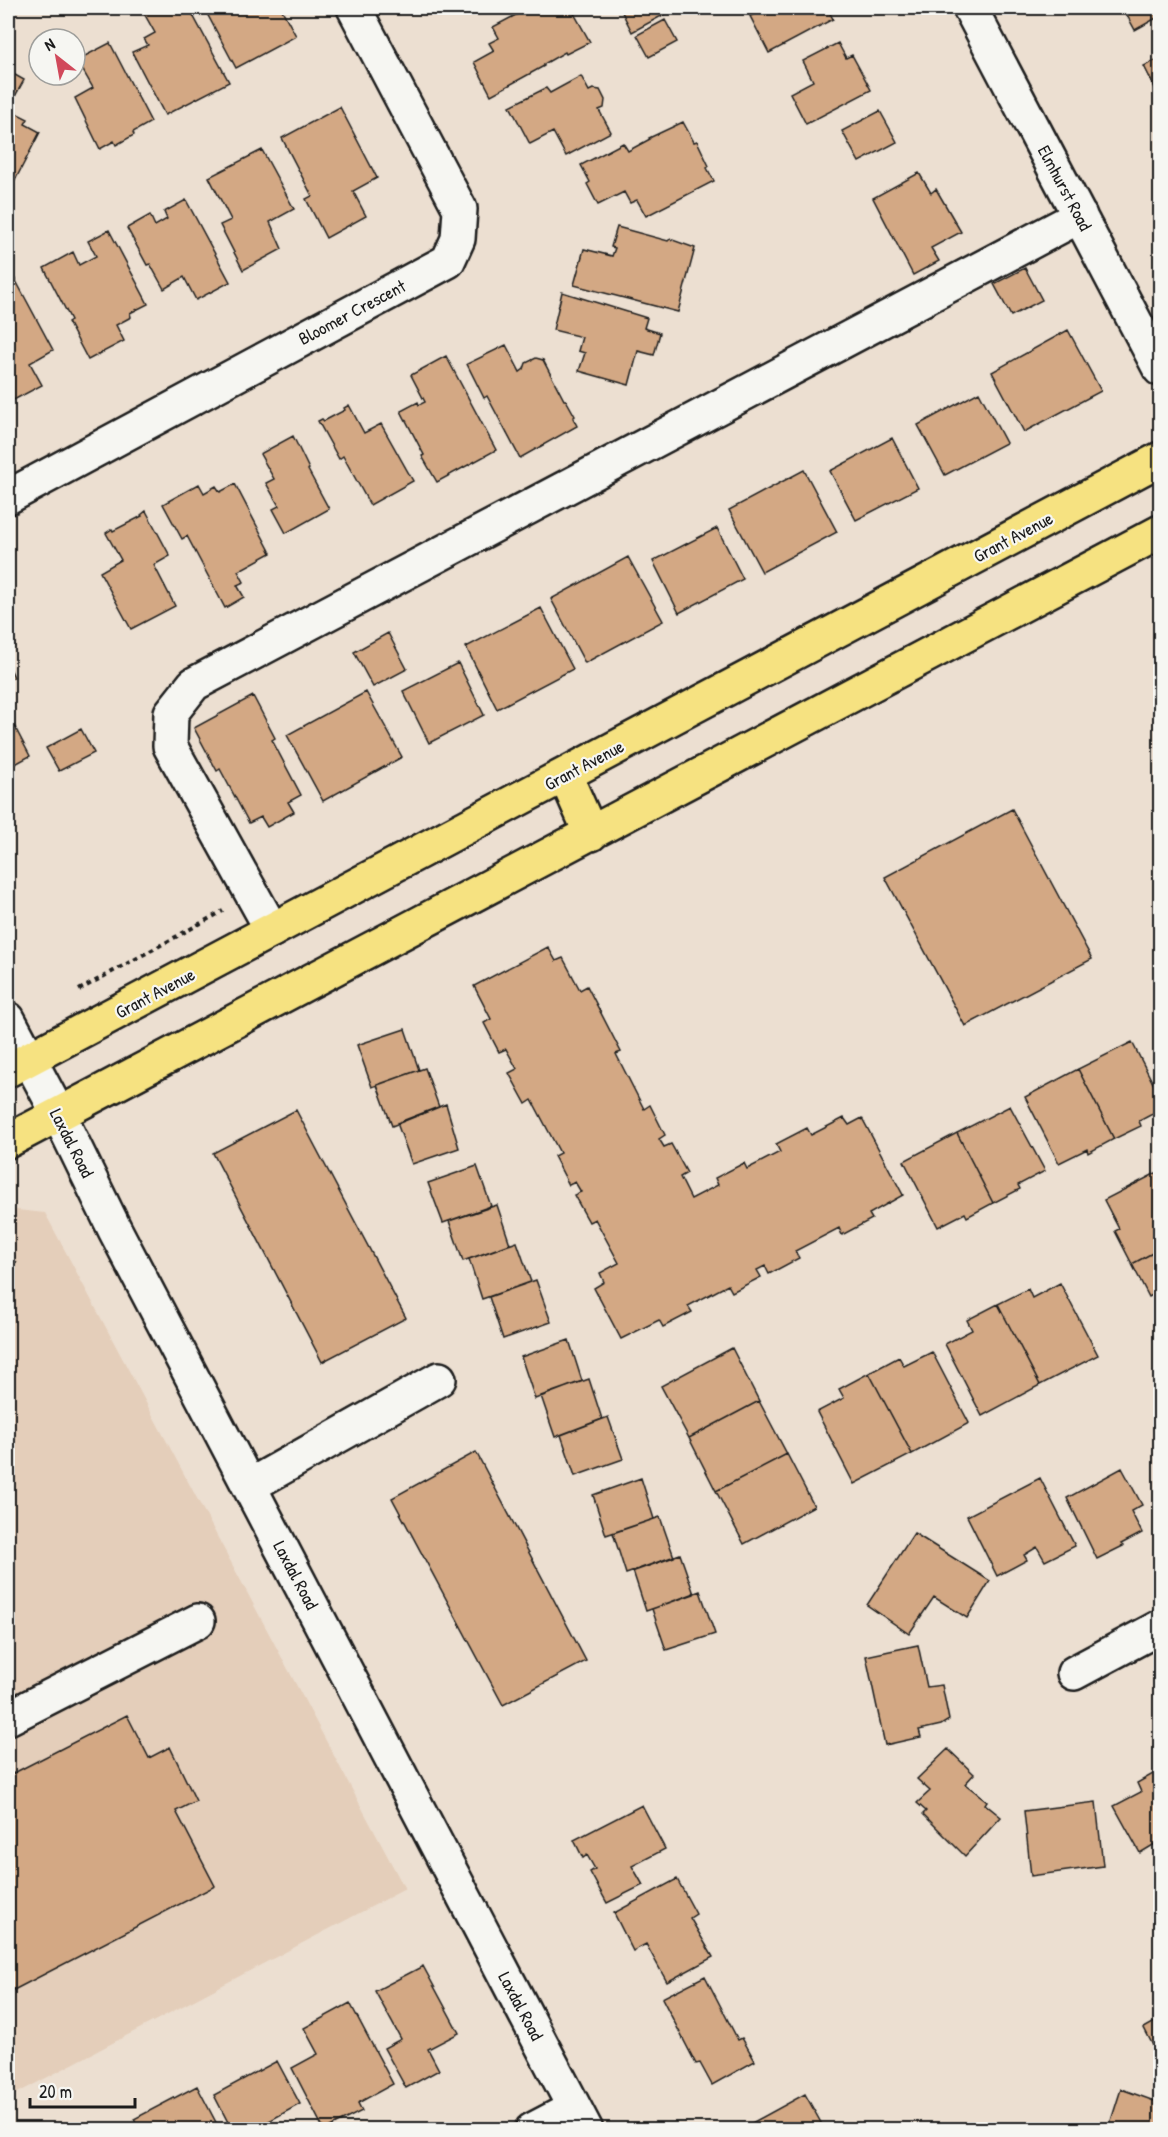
<svg xmlns="http://www.w3.org/2000/svg" width="1168" height="2137" font-family="'Patrick Hand',sans-serif">
	<rect width="100%" height="100%" fill="#ecdfd1"/>
	<filter id="ink" filterUnits="userSpaceOnUse"><feTurbulence type="fractalNoise" baseFrequency=".0167" numOctaves="2"/><feDisplacementMap in="SourceGraphic" scale="12" xChannelSelector="R" yChannelSelector="G"/><feConvolveMatrix kernelMatrix="1 2 1 2 8 2 1 2 1" color-interpolation-filters="sRGB"/></filter>
	<g filter="url(#ink)">
		<!-- built -->
		<path fill="#e4ceba" d="M8,1209L45,1213L405,1889L8,2098Z"/>
		<!-- building -->
		<path fill="#d3a884" stroke="#1c1c1c" stroke-width="1.5" d="M141,8H189L229,82L165,115L132,52L148,45L144,39L155,33Z
			M204,8H281L296,36L236,68Z
			M529,8H571L590,42L566,54L565,52L544,64V66L491,95L474,62L494,51L489,43L499,38L493,27Z
			M620,8H664L667,13L632,32Z
			M767,8H827L833,19L769,53L750,16Z
			M1123,8H1160V16L1135,30Z
			M665,20L677,42L649,57L637,35Z
			M110,43L151,122L133,132L134,135L116,145L114,141L100,149L75,98L93,88L77,60Z
			M838,43L846,58L852,55L871,90L806,124L790,93L813,81L803,61Z
			M1160,58V98L1144,66Z
			M8,71L24,80L8,109L28,119L25,124L40,132L8,194Z
			M581,76L589,91L593,89L600,90L605,100L604,108L599,110L611,132L566,156L553,132L530,144L510,106L546,88L550,93Z
			M340,107L377,178L353,191L366,216L326,238L306,199L312,196L282,138Z
			M880,111L897,142L859,162L842,131Z
			M683,122L694,142L697,141L709,166L707,168L714,181L646,216L637,200L630,203L624,192L598,205L587,184L590,182L581,165L623,143L628,151L650,139L649,138Z
			M262,150L294,209L270,222L282,249L243,270L220,225L231,220L209,177Z
			M919,173L931,193L936,189L961,232L931,248L939,261L913,275L873,198Z
			M186,200L230,282L196,300L184,277L164,289L150,264L147,265L127,228L150,215L155,226L167,219L164,212Z
			M617,227L668,241L670,239L695,248L678,312L574,285L584,249L612,256L615,248L611,247Z
			M109,230L148,304L130,313L131,317L116,325L124,341L88,360L68,322L71,320L44,268L73,252L79,265L96,256L88,241Z
			M1025,268L1042,300L1011,316L994,284Z
			M15,279L53,350L30,363L42,385L8,403V283Z
			M562,292L647,318L644,328L660,333L654,355L638,351L629,385L579,371L585,353L578,351L582,337L553,330Z
			M1068,330L1101,391L1024,432L992,372Z
			M506,345L520,372L524,369L526,363L536,358L543,360L564,400H566L575,416L573,418L577,426L520,458L487,396L484,398L467,364Z
			M446,356L496,450L437,482L422,456L424,455L401,411L418,402L419,405L425,402L411,375Z
			M979,392L1006,443L945,475L918,425Z
			M349,405L364,433L381,424L413,481L370,505L343,456L339,459L318,421L322,419L324,421L345,410L344,408Z
			M293,436L309,469L308,470L329,509L286,533L273,509L279,506L266,483L274,479L260,454Z
			M892,438L918,488L856,520L830,471Z
			M804,470L837,532L762,572L729,510Z
			M199,484L204,493L216,486L220,492L235,484L271,553L238,571L244,582L237,585L244,597L225,608L187,536L182,539L163,504Z
			M146,511L170,556L154,565L175,606L131,629L100,572L121,560L106,533L112,529L113,531L142,516L141,515Z
			M717,528L743,579L679,613L653,561Z
			M628,557L663,621L585,663L551,599Z
			M541,608L573,669L497,709L466,647Z
			M388,633L407,669L373,687L354,652Z
			M458,663L484,715L429,743L403,691Z
			M8,664L14,677L8,680Z
			M366,692L402,757L323,801L287,735Z
			M253,696L275,738L272,740L301,795L288,802L294,812L267,827L261,817L249,823L220,769L217,771L194,728Z
			M8,714L30,756L8,768Z
			M81,729L94,753L59,771L46,748Z
			M1012,809L1092,959L965,1026L885,877Z
			M548,947L556,961L563,958L580,990L587,986L621,1052L616,1054L644,1109L650,1105L665,1135L659,1139L664,1147L671,1144L687,1173L680,1177L691,1199L718,1185L715,1178L744,1163L747,1169L780,1152L776,1144L807,1128L811,1135L844,1118L849,1125L862,1118L903,1195L869,1214L872,1219L842,1235L839,1228L795,1251L799,1258L769,1274L765,1266L757,1270L761,1277L732,1292L728,1285L688,1306L692,1312L663,1327L659,1320L621,1339L594,1288L604,1282L600,1273L619,1263L595,1219L589,1222L574,1195L581,1192L575,1182L569,1185L554,1156L560,1153L532,1100L526,1104L509,1073L517,1069L506,1049L499,1052L484,1023L491,1019L474,986Z
			M405,1029L419,1070L372,1087L357,1045Z
			M1132,1042L1160,1097V1110L1139,1121L1141,1126L1114,1139L1078,1069Z
			M425,1068L439,1107L392,1126L377,1085Z
			M1078,1069L1114,1139L1088,1153L1087,1149L1059,1163L1025,1097Z
			M446,1104L459,1148L412,1164L397,1123Z
			M1010,1106L1045,1171L1018,1185L1020,1189L993,1203L957,1133Z
			M296,1110L406,1318L322,1362L213,1153Z
			M957,1133L993,1203L967,1217L965,1213L938,1227L904,1161Z
			M477,1166L491,1206L443,1223L428,1183Z
			M1160,1171V1249L1132,1264L1115,1231L1119,1229L1104,1200Z
			M497,1205L510,1244L463,1261L449,1221Z
			M517,1242L531,1282L482,1299L469,1259Z
			M1160,1249V1306L1154,1294L1149,1297L1132,1264Z
			M536,1280L551,1322L503,1339L489,1297Z
			M1060,1283L1098,1355L1040,1385L998,1304L1028,1289L1032,1298Z
			M998,1304L1040,1385L982,1416L945,1344L972,1330L967,1320Z
			M569,1340L582,1381L535,1399L521,1357Z
			M732,1348L759,1401L689,1438L661,1386Z
			M932,1352L969,1423L912,1454L869,1373L899,1357L904,1366Z
			M869,1373L912,1454L854,1484L817,1412L844,1398L839,1389Z
			M589,1379L602,1419L555,1437L541,1396Z
			M759,1401L787,1454L716,1491L689,1438Z
			M608,1417L623,1459L575,1476L561,1435Z
			M476,1452L586,1661L503,1705L392,1498Z
			M787,1454L814,1506L744,1544L716,1491Z
			M1122,1468L1142,1505L1131,1511L1142,1533L1121,1544L1123,1546L1097,1559L1067,1498Z
			M641,1478L654,1519L606,1535L593,1495Z
			M1040,1478L1075,1546L1045,1561L1037,1547L1024,1555L1027,1560L997,1576L967,1516Z
			M660,1517L674,1557L626,1574L613,1533Z
			M914,1533L990,1581L967,1618L934,1597L909,1634L867,1605Z
			M680,1554L694,1594L646,1611L633,1571Z
			M700,1591L715,1634L666,1650L652,1609Z
			M918,1645L927,1687L942,1685L949,1720L941,1725L919,1730L921,1737L885,1745L866,1656Z
			M127,1715L149,1758L170,1747L196,1801L176,1811L215,1886L8,1993V1776Z
			M948,1749L974,1774L965,1784L987,1801L985,1804L1001,1817L965,1856L923,1814L926,1811L917,1803L930,1791L917,1779Z
			M1160,1770V1841L1140,1853L1114,1806L1141,1792L1137,1783Z
			M1096,1802L1103,1866L1031,1876L1024,1811Z
			M642,1805L665,1849L632,1866L643,1885L607,1903L590,1872L595,1869L587,1855L583,1858L574,1840Z
			M677,1879L696,1914L690,1918L713,1957L667,1982L646,1944L633,1951L614,1913Z
			M423,1966L459,2033L428,2049L439,2070L406,2088L384,2048L401,2039L375,1991Z
			M705,1976L738,2040L742,2038L755,2061L712,2085L700,2063L696,2064L662,1998Z
			M350,2003L393,2084L358,2103L362,2111L324,2130L292,2068L318,2054L304,2028Z
			M1160,2019V2059L1144,2028Z
			M277,2061L300,2104L269,2121L273,2130H232L214,2095Z
			M197,2086L220,2130H139L134,2119Z
			M1121,2089L1160,2103V2130H1108Z
			M805,2094L825,2130H739Z"/>
		<g fill="none" stroke-linecap="round" stroke-linejoin="round">
			<!-- minor casing -->
			<g stroke="#1c1c1c" stroke-width="38">
				<path id="minor" d="M970,8L1160,369
					M8,497L448,261L458,239L460,209L354,8
					M272,930L170,746L171,713L194,684L1080,216
					M8,1019L59,1115L115,1230L586,2130
					M249,1486L439,1379
					M1074,1673L1160,1627
					M8,1718L198,1621
					M532,2130L574,2108"/>
			</g>
			<!-- major casing -->
			<g stroke="#1c1c1c" stroke-width="38">
				<path id="major" d="M565,775L591,834
					M8,1070L1160,459
					M8,1141L1160,532"/>
			</g>
			<!-- path -->
			<path stroke="#1c1c1c" stroke-width="4" stroke-dasharray="4.5 4.5" stroke-linecap="butt" d="M79,990L223,911
				M8,1245L16,1263"/>
			<!-- minor -->
			<use href="#minor" stroke="#f6f6f2" stroke-width="33"/>
			<!-- major -->
			<use href="#major" stroke="#f6e281" stroke-width="33"/>
		</g>
	</g>
	<g text-anchor="middle" dominant-baseline="central" stroke-width="4.5" stroke-linejoin="round" paint-order="stroke">
		<!-- street labels -->
		<g font-size="18" fill="#1c1c1c" stroke="#f6f6f2">
			<text transform="translate(1065 188) rotate(62)">Elmhurst Road</text>
			<text transform="translate(352 312) rotate(-28)">Bloomer Crescent</text>
			<text transform="translate(1013 537) rotate(-28)">Grant Avenue</text>
			<text transform="translate(584 765) rotate(-28)">Grant Avenue</text>
			<text transform="translate(155 993) rotate(-28)">Grant Avenue</text>
			<text transform="translate(72 1143) rotate(63)">Laxdal Road</text>
			<text transform="translate(296 1575) rotate(62)">Laxdal Road</text>
			<text transform="translate(521 2006) rotate(62)">Laxdal Road</text>
		</g>
	</g>
	<!-- margin -->
	<rect width="1168" height="2137" fill="none" stroke="#f6f6f2" stroke-width="30"/>
	<rect x="15" y="15" width="1138" height="2107" fill="none" stroke="#1c1c1c" stroke-width="2" filter="url(#ink)"/>
	<!-- north arrow -->
	<g transform="translate(57 57) rotate(329)"><circle r="28" fill="#f6f6f2" stroke="#9f9f9c" stroke-width="1.5"/>
	<path d="M0-4.5L10 22L0 15L-10 22Z" fill="#d1495b"/>
	<text y="-9" font-size="16" font-weight="bold" text-anchor="middle" fill="#1c1c1c">N</text>
	</g>
	<!-- scale -->
	<path d="M30 2098v9h105v-9" fill="none" stroke="#1c1c1c" stroke-width="3"/>
	<text x="39" y="2098" font-size="18" fill="#1c1c1c" stroke="#f6f6f2" stroke-width="4.5" paint-order="stroke">20 m</text>
</svg>
